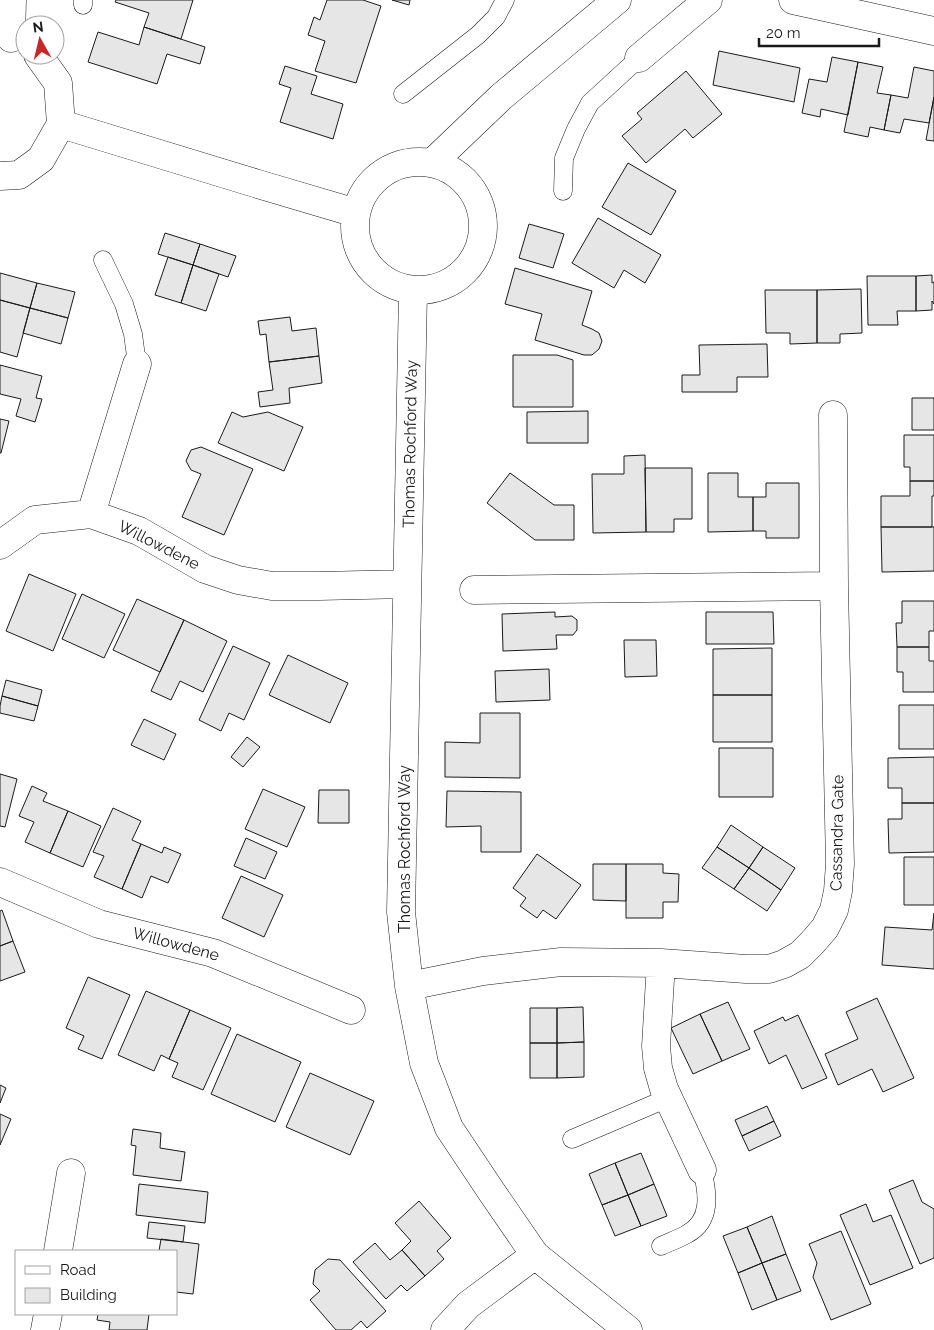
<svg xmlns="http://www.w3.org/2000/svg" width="934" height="1330" font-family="Raleway,sans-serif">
	<rect width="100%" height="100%" fill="#fff"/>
	<!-- building -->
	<path fill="#e6e6e6" stroke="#1a1a1a" d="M116,0H193L181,39L144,27L149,13L115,2Z
		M327,0H363L381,6L356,83L315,71L325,41L308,35L314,17L320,20Z
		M392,0H410L409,5Z
		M144,27L205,47L200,64L167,54L157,84L88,62L98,32L139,45Z
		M719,51L800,68L794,102L713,85Z
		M832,57L858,62L848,115L821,109L820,117L802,113L809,79L827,82Z
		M858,62L883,67L877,93L891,95L884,130L870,127L868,137L844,132Z
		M285,66L317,76L311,94L343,104L333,139L280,122L291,88L279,84Z
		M914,67L934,71V97L929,123L904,119L900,133L884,130L891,95L908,98Z
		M686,71L722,114L693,138L685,129L646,163L622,136L642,119L637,113Z
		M934,97V141L926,140Z
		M628,163L676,191L651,235L602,207Z
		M598,218L661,255L645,283L624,270L614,288L572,263Z
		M529,224L564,234L553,268L519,258Z
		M165,233L200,244L193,265L158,254Z
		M200,244L236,256L228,277L193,265Z
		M168,257L193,265L181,303L155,295Z
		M193,265L219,274L206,311L181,303Z
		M515,268L592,291L582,325L592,329L599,333L602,341L599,349L592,355H584L535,340L542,314L505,304Z
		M0,273L37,283L30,308L0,300Z
		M932,275V283L934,282V304L932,301V310L916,311V276Z
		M867,276H916V311H897L898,325H868Z
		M37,283L75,292L68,318L30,308Z
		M861,289L862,333L840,334V343H817V290Z
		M765,290H817V343L790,344V333H766Z
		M0,300L30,308L17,357L0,352Z
		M30,308L68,318L61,344L23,333Z
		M290,317L292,331L316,328L319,356L269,362L266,334L260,335L258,321Z
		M767,344L768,377H737V392H682V375H700L699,345Z
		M513,355H557L573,360V407H513Z
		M319,356L322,383L289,388L290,403L260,407L258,392L273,390L269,362Z
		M0,365L42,376L36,398L42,399L35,422L16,416L21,399L0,394Z
		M912,398H934V430H912Z
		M588,411V443H527V412Z
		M232,412L243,417L268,412L303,427L284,471L218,443Z
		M0,419L9,421L1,453H0Z
		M904,435H934V481H910V467H904Z
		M201,447L253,469L224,535L182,517L201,474L191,470L186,461L191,450Z
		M645,455L646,532L593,533L592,474H624V456Z
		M645,468H692V519H674V532H646Z
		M510,473L554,505H574V540H535L487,503Z
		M708,473H738V497H753V531L708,532Z
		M910,481H934V496H932V527H881V496H910Z
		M766,483H799V538H766V531H753V497H766Z
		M881,527H934V571L882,572Z
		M29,574L76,594L53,651L6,631Z
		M82,594L125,614L104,658L62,639Z
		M137,599L184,620L160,672L113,650Z
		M902,601H934V631H929V647H897L896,623H902Z
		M555,612V617L572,616L577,620V630L573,635H556L557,649L503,651L502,614Z
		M706,612H773L774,644H706Z
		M184,620L227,641L203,692L180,681L171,700L151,691Z
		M624,640H656L657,676L625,677Z
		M233,646L270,663L244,720L229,713L221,731L199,720Z
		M897,647H929V661H934V692H903V672H897Z
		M772,648V695H713V649Z
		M288,655L348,683L330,723L269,695Z
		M549,669L550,700L496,702L495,671Z
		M6,680L42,690L38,706L2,696Z
		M713,695H772V742H713Z
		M2,696L38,706L34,721L0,713V706Z
		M899,705H934V749H899Z
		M480,713H520V778L445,777V742L480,743Z
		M144,719L176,734L164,760L131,745Z
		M247,737L260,747L243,767L231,757Z
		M719,748H773V797H719Z
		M934,757V803H902V788H888V758Z
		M0,774L17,779L5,827L0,826Z
		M32,786L47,793L43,801L68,811L50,853L25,842L34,822L19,816Z
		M263,789L305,807L287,847L245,829Z
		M319,790H349V823H318Z
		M447,791L521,792V852H481V826L446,827Z
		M902,803H934V852L889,853L888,819H902Z
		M113,808L141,821L132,840L141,844L122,889L94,877L104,856L93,852Z
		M68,811L101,826L83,867L50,853Z
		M731,825L763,847L749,868L717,847Z
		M246,838L277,852L265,879L234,866Z
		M141,844L162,853L164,847L181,854L168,883L151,876L142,898L122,889Z
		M717,847L749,868L734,889L702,868Z
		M763,847L795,868L781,890L749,868Z
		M537,854L581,885L556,919L543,910L537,918L520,906L526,898L513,888Z
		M904,857H934V905H904Z
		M593,864H626V901L593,900Z
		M626,864H663V873L679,874L678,902H663V918H626Z
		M749,868L781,890L767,911L734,889Z
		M241,876L283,895L264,937L222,918Z
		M2,910L13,941L0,946V911Z
		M934,913V969L882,965L885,927L932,930Z
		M13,941L25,972L0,981V946Z
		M88,977L130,995L102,1059L78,1049L84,1036L66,1028Z
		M146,991L190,1010L169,1059L161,1055L154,1071L118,1055Z
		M877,998L914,1078L883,1092L872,1069L838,1085L825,1054L858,1039L846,1012Z
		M728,1002L750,1049L722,1061L700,1014Z
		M583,1007L584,1042L557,1043V1008Z
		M530,1008H557V1043H530Z
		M190,1010L231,1028L203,1090L172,1077L178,1063L169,1059Z
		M700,1014L722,1061L693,1074L671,1028Z
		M798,1015L827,1078L802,1089L786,1055L769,1064L754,1031L783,1017L785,1021Z
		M237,1034L301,1062L275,1122L211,1094Z
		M584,1042V1077L557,1078V1043Z
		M530,1043H557V1078H530Z
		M310,1073L374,1101L350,1155L286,1127Z
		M0,1085L6,1088L0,1103Z
		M767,1106L774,1121L742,1136L735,1120Z
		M0,1114L11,1119L0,1145Z
		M774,1121L781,1136L749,1151L742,1136Z
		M133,1129L161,1133L160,1148L185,1152L181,1181L133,1175L136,1146L131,1145Z
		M641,1153L654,1184L628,1195L615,1163Z
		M615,1163L628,1195L602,1205L589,1174Z
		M913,1180L922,1202L934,1209V1258L920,1264L889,1190Z
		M139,1184L208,1192L205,1223L136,1215Z
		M654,1184L667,1216L641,1226L628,1195Z
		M628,1195L641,1226L615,1236L602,1205Z
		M419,1201L451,1238L437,1251L444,1259L425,1276L402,1250L411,1241L395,1223Z
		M866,1204L873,1222L891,1215L913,1268L870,1285L840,1215Z
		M772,1216L786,1254L762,1263L747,1227Z
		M149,1222L185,1226L183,1242L147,1238Z
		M747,1227L762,1263L738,1273L723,1236Z
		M841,1231L871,1304L831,1320L813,1277L817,1263L809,1244Z
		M161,1239L199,1244L193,1294L176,1292V1251H159Z
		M375,1243L390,1260L402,1250L425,1276L407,1291L401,1285L386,1299L353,1262Z
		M786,1254L801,1291L777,1300L762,1263Z
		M328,1259L340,1260L386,1311L367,1328L361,1321L351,1330H336L310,1300L320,1291L313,1284L315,1270Z
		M762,1263L777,1300L752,1310L738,1273Z
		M98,1314H149L147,1330H109L110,1322L97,1320Z"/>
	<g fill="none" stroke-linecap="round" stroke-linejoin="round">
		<!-- lane casing -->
		<g stroke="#1a1a1a" stroke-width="19">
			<path id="lane" d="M83,0V5
				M403,94L478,35L496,17L505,0
				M563,191L564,158L576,129L590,103L639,58
				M103,260L124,304L133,334L137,364
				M572,1139L668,1098
				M661,1246C669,1242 679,1239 687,1234C712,1221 708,1193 702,1170"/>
		</g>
		<!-- street casing -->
		<g stroke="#1a1a1a" stroke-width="29">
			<path id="street" d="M793,0L934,31
				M639,58L708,0
				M61,124L258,184L356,213
				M433,162L501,97L617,0
				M355 226a64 64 0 1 1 128 0a64 64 0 1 1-128 0Z
				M413,291L401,912L409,986L424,1063L449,1128L491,1191L535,1255L628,1330
				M91,514L137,364
				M0,545L35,520L91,514L139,531L205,569L238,580L272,586H319L407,584
				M474,590L834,586
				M0,882L99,924L213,953L351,1010
				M661,963L656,1046L658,1068L664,1089L702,1170
				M409,986L483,971L561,962L661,963L746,969H769L784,964L800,955L812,943L825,928L834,910L838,891L840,864L834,586L833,415
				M58,1251L71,1173
				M45,1330L48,1314
				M445,1330L468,1305L535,1255"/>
		</g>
		<!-- secondary casing -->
		<g stroke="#1a1a1a" stroke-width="29">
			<path id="secondary" d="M11,38L12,0
				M0,176L19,175L41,159L61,124L58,83L38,55"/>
		</g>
		<!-- lane -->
		<use href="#lane" stroke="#fff" stroke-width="18"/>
		<!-- street -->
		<use href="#street" stroke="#fff" stroke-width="28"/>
		<!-- secondary -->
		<use href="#secondary" stroke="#fff" stroke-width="28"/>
	</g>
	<g text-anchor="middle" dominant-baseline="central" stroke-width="4" stroke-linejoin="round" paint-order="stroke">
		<!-- street labels -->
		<g font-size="16" fill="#1a1a1a" stroke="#fff">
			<text transform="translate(410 444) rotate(-89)">Thomas Rochford Way</text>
			<text transform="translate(159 545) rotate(27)">Willowdene</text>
			<text transform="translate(837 833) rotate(-89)">Cassandra Gate</text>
			<text transform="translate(404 849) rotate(-90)">Thomas Rochford Way</text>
			<text transform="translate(176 944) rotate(15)">Willowdene</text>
		</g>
	</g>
	<!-- legend -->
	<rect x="15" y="1250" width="162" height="65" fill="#ffffff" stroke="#a3a3a3"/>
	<rect x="25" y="1266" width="25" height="8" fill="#ffffff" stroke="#a3a3a3"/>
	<text x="60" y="1275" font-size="15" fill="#1a1a1a">Road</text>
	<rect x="25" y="1288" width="25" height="15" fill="#e6e6e6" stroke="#a3a3a3"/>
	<text x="60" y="1300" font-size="15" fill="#1a1a1a">Building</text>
	<!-- north arrow -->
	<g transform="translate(40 40) rotate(352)"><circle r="24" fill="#ffffff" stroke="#a3a3a3"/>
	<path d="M0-4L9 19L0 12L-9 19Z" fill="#c62828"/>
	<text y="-8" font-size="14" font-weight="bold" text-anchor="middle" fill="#1a1a1a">N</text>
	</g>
	<!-- scale -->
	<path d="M759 38v8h120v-8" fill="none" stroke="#1a1a1a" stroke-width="2.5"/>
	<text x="766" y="38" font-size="15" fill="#1a1a1a" stroke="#ffffff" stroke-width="4" paint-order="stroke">20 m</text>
</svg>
